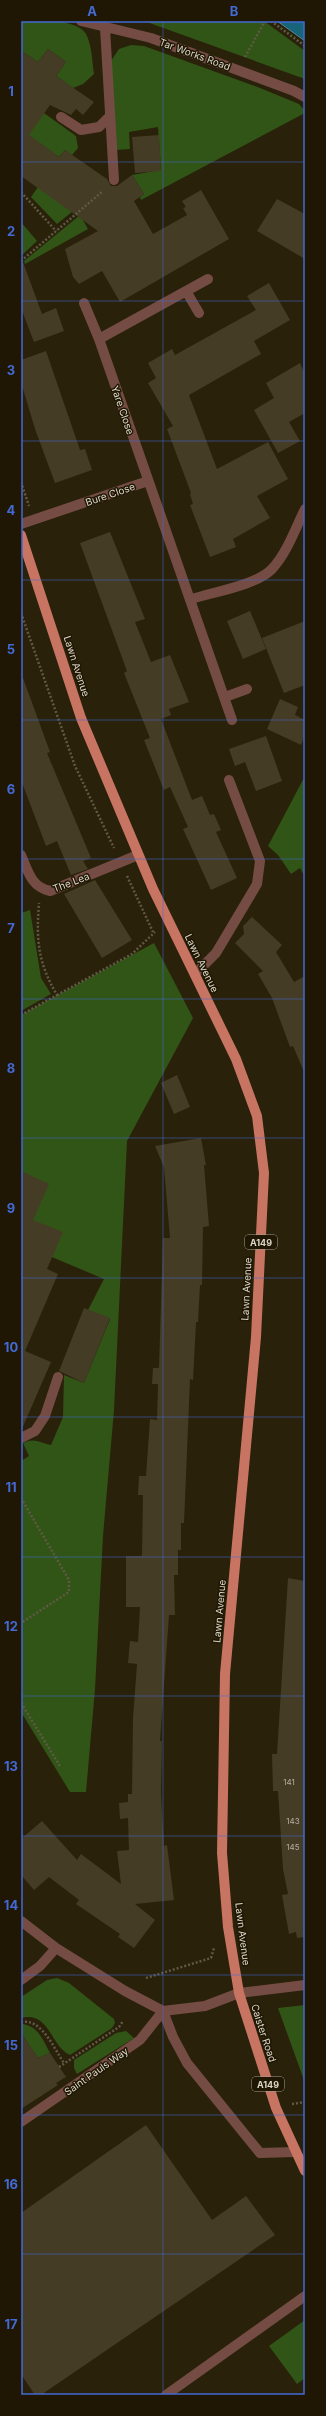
<svg xmlns="http://www.w3.org/2000/svg" width="326" height="2416" font-family="Inter,sans-serif">
	<rect width="100%" height="100%" fill="#29210a"/>
	<!-- green -->
	<path fill="#315517" d="M21,21C38,21 76,18 86,34C92,45 92,62 94,74L83,84L73,88L56,76L66,62L48,49L38,62L21,51Z
		M144,21H264L305,51V79Z
		M131,45L144,46L260,88L299,104L305,111L303,114L141,200L140,197L144,194L132,175L161,170L158,127L129,132L130,149L116,150L111,61L119,49Z
		M44,113L76,136L78,148L72,155L65,150L59,157L24,132Z
		M38,187L73,211L57,224L31,197Z
		M80,215L88,229L25,264L24,261Z
		M21,222L37,241L21,256Z
		M305,776V877L300,868L291,874L278,855L268,846Z
		M30,910L41,978L51,994L21,1011V913Z
		M154,943L193,1018L127,1141L114,1410L103,1536L95,1689L86,1792H70L21,1712V1461L29,1456L23,1443C34,1437 40,1443 51,1445L63,1417L64,1375L84,1383L110,1319L88,1310L104,1279L21,1244V1015Z
		M57,1978L69,1983L114,2019L115,2023L112,2028L70,2055C50,2046 50,2011 21,2018V1997L47,1980Z
		M305,2005V2083L278,2008Z
		M21,2024C38,2025 43,2040 50,2053L38,2058L21,2033Z
		M126,2031L134,2038L77,2074L74,2068V2060L116,2033Z
		M305,2320V2378L297,2384L269,2346Z"/>
	<!-- water -->
	<path fill="#186479" stroke="#538691" d="M277,21H305V41Z"/>
	<!-- building -->
	<path fill="#453c25" d="M48,49L66,62L56,76L94,102L83,115L76,109L71,115L50,105L29,135L59,157L65,150L107,179L111,186H117L132,175L144,194L134,201L153,234L187,215L183,208L186,207L182,201L201,190L229,239L120,302L102,271L79,284L73,277L65,249L98,231L21,176V51L38,62Z
		M159,135L161,171L135,173L132,137Z
		M277,199L305,214V259L257,231Z
		M21,262H23L42,314L56,308L64,331L34,342L21,308Z
		M269,283L290,320L254,341L261,354L189,395L217,469L268,442L288,479L257,496L270,518L233,539L236,547L210,557L190,505L193,504L190,494L191,493L167,429L173,426L148,383L156,378L148,363L172,349L175,355L256,310L247,296Z
		M46,351L80,450L85,449L92,470L55,483L35,429L21,382V360Z
		M300,363L305,374V413L289,422L300,441L278,453L254,410L274,398L266,383Z
		M110,532L145,619L135,622L151,662L170,655L189,702L169,709L171,715L161,719L192,800L202,796L210,815L214,814L221,830L216,832L237,878L211,890L183,829L188,827L170,787L164,790L144,740L150,738L124,673L127,671L80,543Z
		M250,611L266,649L243,659L227,621Z
		M305,621V685L284,693L262,638Z
		M23,678L50,752L47,753L91,858L83,861L88,869L71,875L57,841L46,846L21,780V679Z
		M280,699L298,707L295,715L305,720V735L301,745L267,729Z
		M266,736L282,781L256,791L245,762L235,766L229,749Z
		M95,880L132,940L102,958L64,894Z
		M252,917L282,945L276,952L294,982L305,976V1074L293,1046L290,1047L272,998L258,974L263,971L235,943L244,934L243,926Z
		M177,1075L190,1107L174,1114L161,1083Z
		M201,1138L206,1165H204L209,1226L203,1227L202,1285H200L198,1322H196L193,1380L190,1379L184,1523H181V1550H178V1575H174L175,1615H169L160,1741H162L161,1794L164,1846L167,1845L174,1900L135,1904L155,1920L134,1948L118,1937L120,1934L76,1904L79,1900L49,1877L34,1890L21,1875V1839L42,1821L77,1860L81,1854L121,1884L117,1851L129,1850L128,1818L120,1819L119,1803L128,1802V1794H132L133,1718L137,1664L128,1663L130,1641L138,1642L140,1607H126V1556H142L143,1495H138L139,1476H146L150,1419L157,1420L158,1384H152L153,1368H159L163,1238H170L164,1167L155,1146Z
		M21,1171L49,1184L33,1220L63,1232L47,1269L58,1274L25,1351L51,1362L21,1431Z
		M84,1308L110,1318L84,1383L59,1371Z
		M288,1578L305,1581V1937L297,1938L296,1932L289,1934L282,1895L288,1894L283,1869L278,1791H273L272,1754H277Z
		M21,2033L38,2058L50,2053L66,2077L56,2083L58,2085L21,2109Z
		M146,2125L212,2220L246,2196L275,2235L41,2395H35L21,2374V2213Z"/>
	<g fill="none" stroke-linecap="round" stroke-linejoin="round">
		<!-- path -->
		<path stroke="#615945" stroke-width="2.5" stroke-dasharray="2 2" stroke-linecap="butt" d="M271,21L305,46
			M245,57L265,21
			M21,192L56,231
			M21,261L103,191
			M21,482L29,506
			M21,613L75,766L114,848
			M127,876L153,932
			M57,995L132,954L155,932
			M21,1015L57,995C38,963 36,940 39,903
			M21,1498L69,1580V1592L21,1623
			M21,1703L60,1766
			M146,1978L211,1958L214,1948
			M21,2022C42,2018 54,2049 64,2063
			M59,2067L119,2027L123,2021
			M292,2104L305,2102"/>
		<!-- minor -->
		<path stroke="#754c43" stroke-width="10" d="M81,21L151,38L294,91L305,97
			M105,28L114,180
			M61,117L81,130L99,127L110,116
			M208,279L99,339L232,720
			M186,291L199,313
			M84,303L99,339
			M21,524L148,481
			M192,599C213,592 257,585 272,569C287,553 295,529 305,509
			M225,697L247,689
			M21,855C28,871 31,887 50,891L138,855
			M195,974L216,953L257,884L260,861L229,780
			M21,1438L35,1431L45,1416L58,1377
			M21,1921L56,1948L125,1991L163,2011L205,2006L239,1993L305,1985
			M21,1980L40,1966L56,1948
			M163,2011L173,2037L187,2063L260,2153L295,2152
			M21,2122L140,2040L163,2011
			M166,2395L305,2296"/>
		<!-- major -->
		<path stroke="#c87462" stroke-width="10" d="M21,535L81,718L153,889L236,1059L257,1116L264,1173L256,1337L225,1674L222,1853L228,1927L239,1993L276,2108L305,2171"/>
	</g>
	<!-- grid -->
	<path fill="none" stroke="#4369d5" stroke-width="1" stroke-opacity="0.55" d="M163,21V2395M21,162H305M21,301H305M21,441H305M21,580H305M21,720H305M21,859H305M21,999H305M21,1138H305M21,1278H305M21,1417H305M21,1557H305M21,1696H305M21,1836H305M21,1975H305M21,2115H305M21,2254H305"/>
	<g text-anchor="middle" dominant-baseline="central" stroke-width="3" stroke-linejoin="round" paint-order="stroke">
		<!-- number labels -->
		<g font-size="8" fill="#b6b0a0">
			<text x="289" y="1782">141</text>
			<text x="293" y="1821">143</text>
			<text x="293" y="1847">145</text>
		</g>
		<!-- shield labels -->
		<g fill="#1f1703" stroke="#a39d8e" stroke-width="1">
			<rect x="245" y="1235" width="32" height="14" rx="3"/>
			<rect x="252" y="2077" width="32" height="14" rx="3"/>
		</g>
		<g font-size="9" font-weight="bold" fill="#dcd7c9">
			<text x="261" y="1242">A149</text>
			<text x="268" y="2084">A149</text>
		</g>
		<!-- street labels -->
		<g font-size="10" fill="#dcd7c9" stroke="#1f1703">
			<text transform="translate(195 54) rotate(20)">Tar Works Road</text>
			<text transform="translate(123 410) rotate(71)">Yare Close</text>
			<text transform="translate(110 494) rotate(-19)">Bure Close</text>
			<text transform="translate(77 666) rotate(72)">Lawn Avenue</text>
			<text transform="translate(71 882) rotate(-21)">The Lea</text>
			<text transform="translate(202 963) rotate(64)">Lawn Avenue</text>
			<text transform="translate(246 1289) rotate(-87)">Lawn Avenue</text>
			<text transform="translate(219 1611) rotate(-85)">Lawn Avenue</text>
			<text transform="translate(243 1934) rotate(83)">Lawn Avenue</text>
			<text transform="translate(264 2033) rotate(72)">Caister Road</text>
			<text transform="translate(96 2071) rotate(-35)">Saint Pauls Way</text>
		</g>
	</g>
	<!-- border -->
	<rect width="326" height="2416" fill="none" stroke="#1f1703" stroke-width="44"/>
	<rect x="22" y="22" width="282" height="2372" fill="none" stroke="#4369d5" stroke-width="1.5"/>
	<g font-size="13" text-anchor="middle" font-weight="bold" fill="#4369d5">
		<text x="92" y="16">A</text>
		<text x="234" y="16">B</text>
		<text x="11" y="96">1</text>
		<text x="11" y="236">2</text>
		<text x="11" y="375">3</text>
		<text x="11" y="515">4</text>
		<text x="11" y="654">5</text>
		<text x="11" y="794">6</text>
		<text x="11" y="933">7</text>
		<text x="11" y="1073">8</text>
		<text x="11" y="1213">9</text>
		<text x="11" y="1352">10</text>
		<text x="11" y="1492">11</text>
		<text x="11" y="1631">12</text>
		<text x="11" y="1771">13</text>
		<text x="11" y="1910">14</text>
		<text x="11" y="2050">15</text>
		<text x="11" y="2189">16</text>
		<text x="11" y="2329">17</text>
	</g>
</svg>
